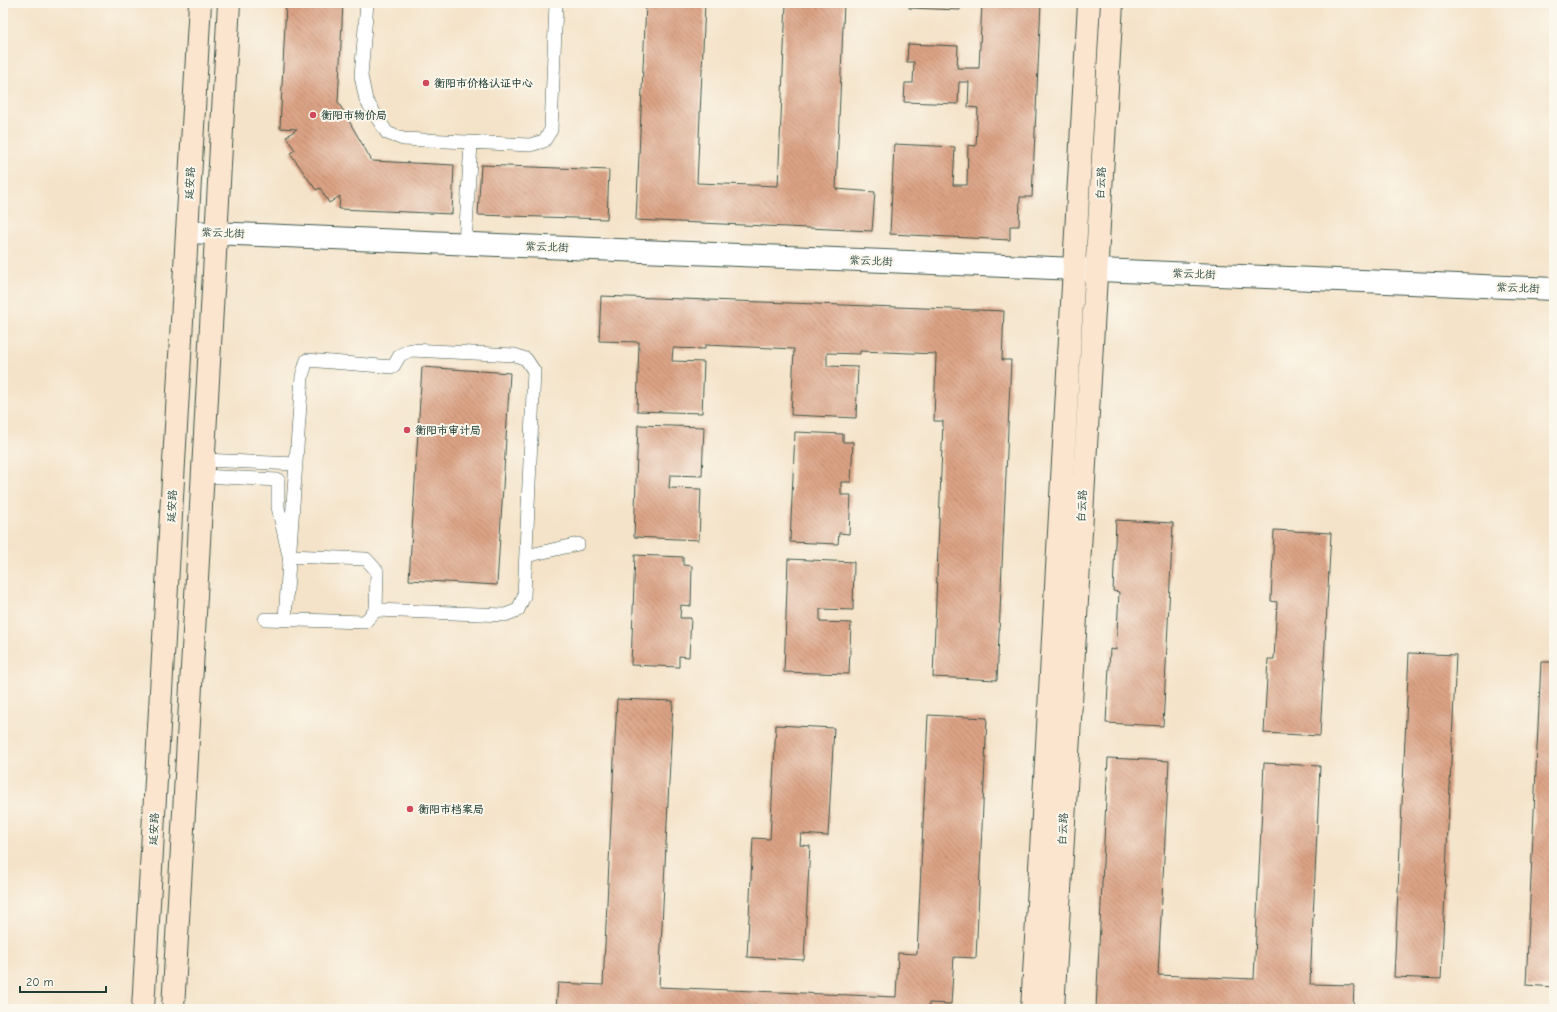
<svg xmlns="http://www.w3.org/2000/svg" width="1557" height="1012" font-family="'Comic Neue','LXGW WenKai TC',sans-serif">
	<defs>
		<pattern id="building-back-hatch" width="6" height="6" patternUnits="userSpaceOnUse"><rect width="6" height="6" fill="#dca385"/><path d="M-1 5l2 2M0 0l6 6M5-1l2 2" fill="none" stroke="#b2866e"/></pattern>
	</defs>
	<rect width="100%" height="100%" fill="#fbf7ec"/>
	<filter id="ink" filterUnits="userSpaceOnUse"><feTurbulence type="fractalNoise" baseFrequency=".025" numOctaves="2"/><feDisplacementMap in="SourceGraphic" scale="8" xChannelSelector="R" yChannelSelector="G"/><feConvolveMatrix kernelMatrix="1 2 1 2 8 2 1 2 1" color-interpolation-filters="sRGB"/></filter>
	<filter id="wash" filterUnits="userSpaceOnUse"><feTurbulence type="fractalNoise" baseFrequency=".012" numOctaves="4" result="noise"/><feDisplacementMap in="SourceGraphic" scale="16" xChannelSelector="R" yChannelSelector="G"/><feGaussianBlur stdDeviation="0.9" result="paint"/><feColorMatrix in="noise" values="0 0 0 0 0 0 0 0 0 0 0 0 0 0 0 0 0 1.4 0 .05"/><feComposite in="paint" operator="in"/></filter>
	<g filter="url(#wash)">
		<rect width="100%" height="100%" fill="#f4e3c9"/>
		<g id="blocks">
			<!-- building -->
			<path fill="url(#building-back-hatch)" d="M286,3H343L338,102L372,161L454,165L452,214L339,209L340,196L329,203L320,188L316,190L290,153L295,150L286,137L297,129L280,128Z
				M646,3H705L697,183L778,186L786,3H844L836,189L875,192L872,231L636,220Z
				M910,3H960V10L909,8Z
				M982,3H1041L1032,197H1020L1019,226H1010V240L890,234L894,144L955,147L953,185H967L968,145L976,146L978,108L968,107L969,82H959L958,104L904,102L905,83H913L914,62H907L908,44L958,46L957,68H979Z
				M481,165L609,170L607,219L478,215Z
				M601,296L1004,311L1002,360H1011L997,680L933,677L943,421H934L936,354L860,351V354L827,353V366L858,367L856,418L791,415L794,349L705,345V349L673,348L672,361L704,362L702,413L637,411L639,342L599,341Z
				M422,367L510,373L497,585L409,580Z
				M638,425L704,427L702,476L670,475L669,488L701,489L699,540L634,537Z
				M795,432L843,434V442H853L851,482H841V495H851L849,534L839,533L838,544L790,542Z
				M1116,520L1173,523L1163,726L1106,723L1110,649L1116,650L1119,592L1113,591Z
				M1274,530L1331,533L1320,736L1264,733L1268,659H1274L1277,602L1271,601Z
				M635,555L683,557V565L692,566L691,606L681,605L680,618H691L689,657L679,656V667L631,665Z
				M788,559L854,562L853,610L820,609V622L851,623L849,674L784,672Z
				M1409,653L1456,655L1441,979L1394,977Z
				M1541,662H1554V987L1526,985Z
				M617,699L673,701L659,987L896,997L898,953L917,954L928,715L987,718L976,958L954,957L951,1004L929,1003V1009H556L558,983L603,985Z
				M776,725L834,728L828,836L801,834L800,845L810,846L804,960L747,957L753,838L770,839Z
				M1108,758L1169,761L1158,975L1254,979L1264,763L1320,766L1310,984L1354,985L1353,1009H1096Z"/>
		</g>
	</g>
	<g filter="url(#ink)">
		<use href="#blocks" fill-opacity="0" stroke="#3f564a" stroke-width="1"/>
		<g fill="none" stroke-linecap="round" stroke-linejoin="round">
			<!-- lane casing -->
			<g stroke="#3f564a" stroke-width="14">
				<path id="lane" d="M367,3L361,76L366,100L387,133L403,139L530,145L544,141L551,130L556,3
					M465,244L471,143
					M203,460L296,464
					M202,476L278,480V507L289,556L366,559L377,571L376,610L365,622L265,619
					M526,556L578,544
					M285,619L302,376L307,360L393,367L400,355L411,350L515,355L526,359L534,371L524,596L518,610L505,615L376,610"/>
			</g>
			<!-- street casing -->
			<g stroke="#3f564a" stroke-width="24">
				<path id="street" d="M187,232L1554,289"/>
			</g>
			<!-- secondary casing -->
			<g stroke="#3f564a" stroke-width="24">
				<path id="secondary" d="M143,1009L200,3
					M173,1009L229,3
					M1032,1009L1089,3
					M1053,1009L1112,3"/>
			</g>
			<!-- lane -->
			<use href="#lane" stroke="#fff" stroke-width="13"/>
			<!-- street -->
			<use href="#street" stroke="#fff" stroke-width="22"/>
			<!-- secondary -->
			<use href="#secondary" stroke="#fbe5cf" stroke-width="22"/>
		</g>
	</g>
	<!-- markers -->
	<g fill="#d1495b" stroke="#fbf7ec" stroke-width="1.5">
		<circle cx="426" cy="83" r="4"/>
		<circle cx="313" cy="115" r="4"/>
		<circle cx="407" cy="430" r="4"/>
		<circle cx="410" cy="809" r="4"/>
	</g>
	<g text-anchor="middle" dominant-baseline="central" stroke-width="4" stroke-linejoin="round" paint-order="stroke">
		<!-- poi labels -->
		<g font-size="11" font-weight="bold" fill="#1f3d34" stroke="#fbf7ec" text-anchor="start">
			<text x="434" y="83">衡阳市价格认证中心</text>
			<text x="321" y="115">衡阳市物价局</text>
			<text x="415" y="430">衡阳市审计局</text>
			<text x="418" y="809">衡阳市档案局</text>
		</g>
		<!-- street labels -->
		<g font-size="11" fill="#1f3d34" stroke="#fbf7ec">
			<text transform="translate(190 183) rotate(-87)">延安路</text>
			<text transform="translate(1101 183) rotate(-87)">白云路</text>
			<text transform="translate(223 233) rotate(2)">紫云北街</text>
			<text transform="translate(547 247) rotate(2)">紫云北街</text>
			<text transform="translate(871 261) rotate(2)">紫云北街</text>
			<text transform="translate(1194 274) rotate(2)">紫云北街</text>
			<text transform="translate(1518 288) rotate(2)">紫云北街</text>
			<text transform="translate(172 506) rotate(-87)">延安路</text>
			<text transform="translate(1082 506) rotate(-87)">白云路</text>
			<text transform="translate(154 829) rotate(-87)">延安路</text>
			<text transform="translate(1063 829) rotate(-87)">白云路</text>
		</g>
	</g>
	<!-- margin -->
	<rect width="1557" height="1012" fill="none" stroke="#fbf7ec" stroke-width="16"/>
	<!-- scale -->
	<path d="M20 986v6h86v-6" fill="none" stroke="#1f3d34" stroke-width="2"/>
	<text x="26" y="986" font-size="12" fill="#1f3d34" stroke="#fbf7ec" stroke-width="3" paint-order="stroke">20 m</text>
</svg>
